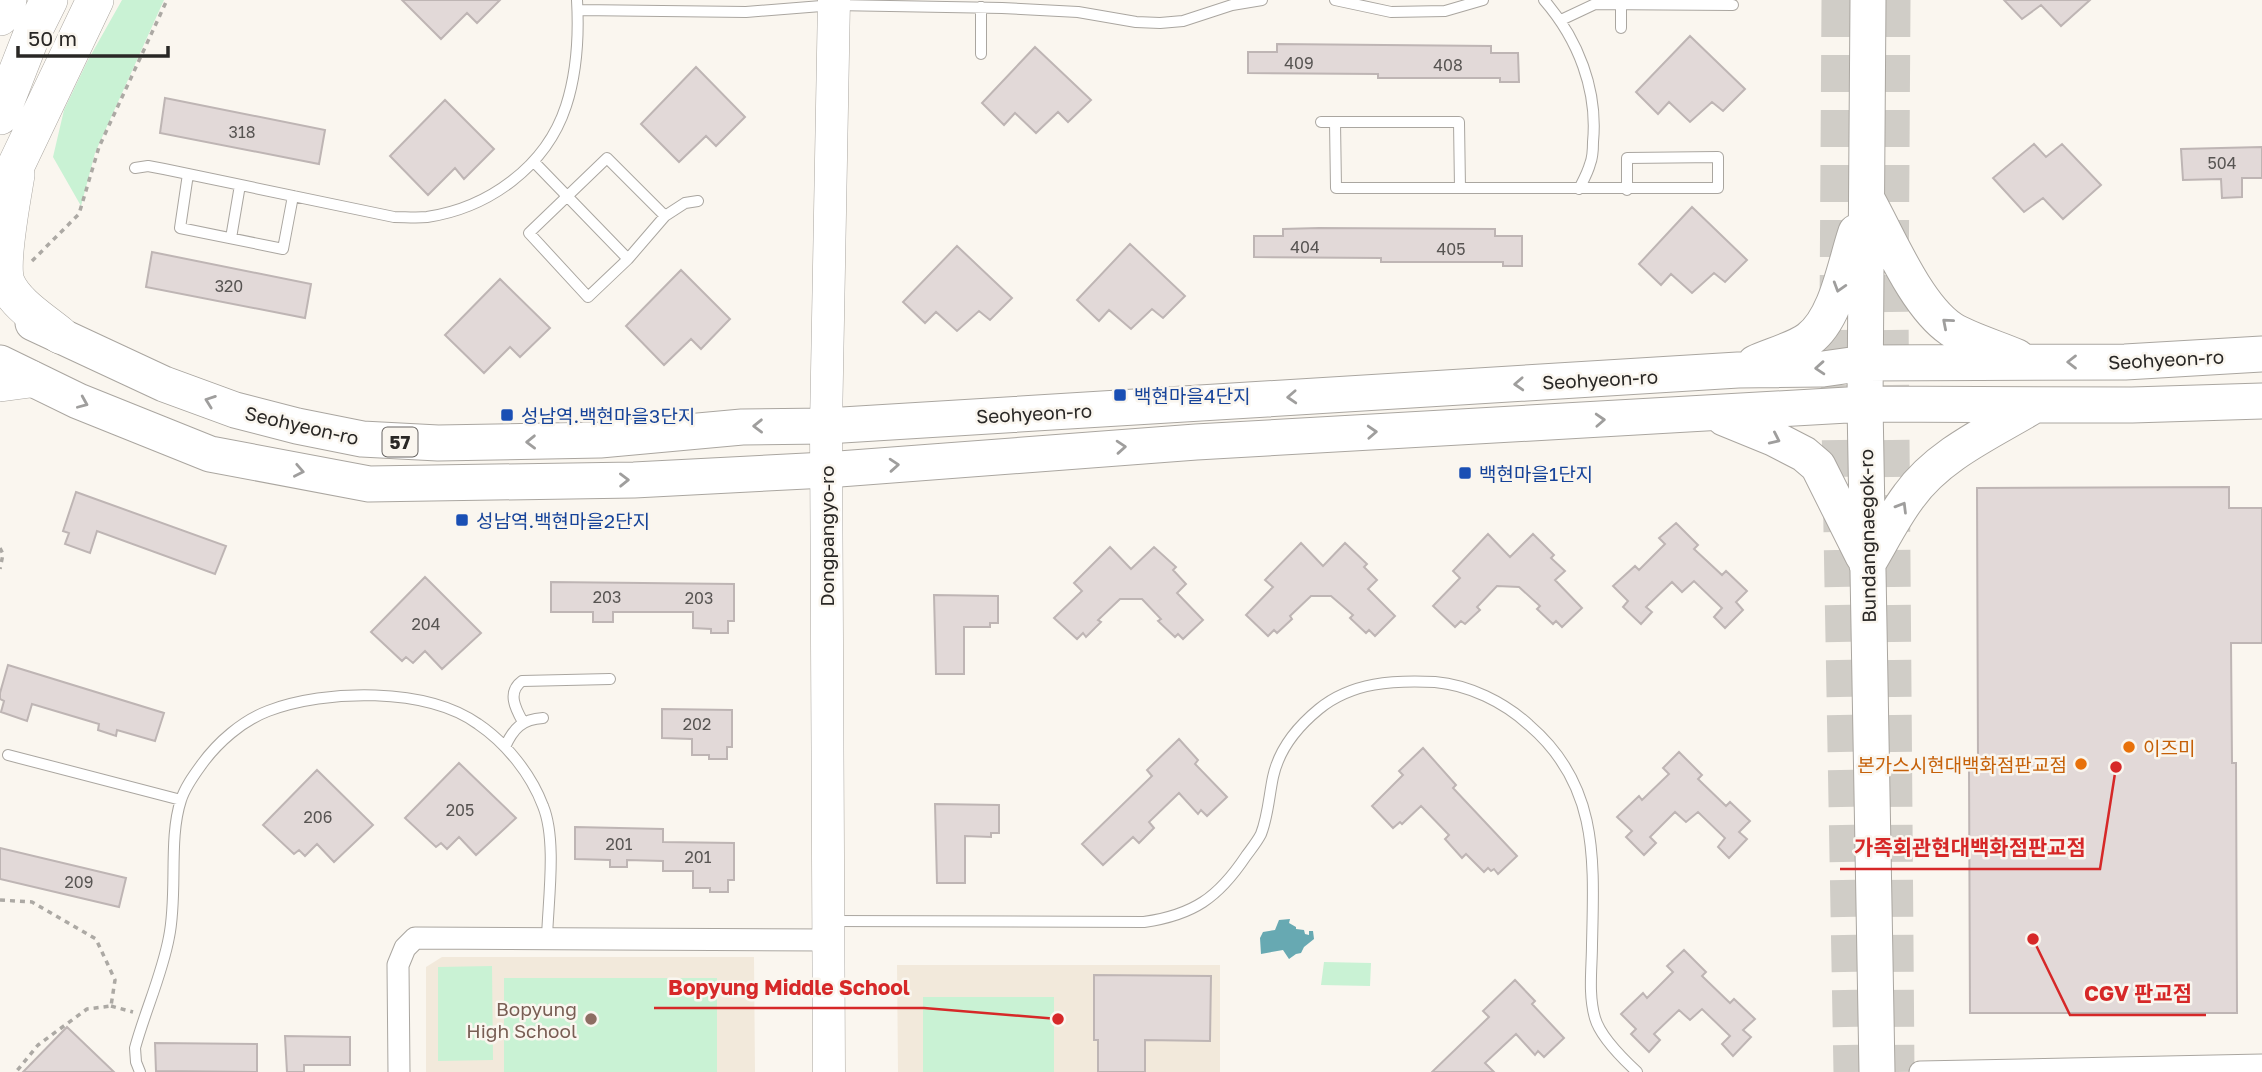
<svg xmlns="http://www.w3.org/2000/svg" width="2262" height="1072" font-family="'Golos Text','Noto Sans KR',sans-serif">
	<rect width="100%" height="100%" fill="#faf6ef"/>
	<!-- built -->
	<path fill="#f2e9db" d="M442,957H754L755,1072H426V967Z
		M897,965H1220V1072H898Z"/>
	<!-- green -->
	<path fill="#c9f2d4" d="M122,0H164L95,153L81,206L53,157L64,110L87,62Z
		M1324,962L1371,963L1370,986L1321,985Z
		M492,966L493,1060L438,1061V967Z
		M504,978H717V1072H504Z
		M923,997H1054V1072H923Z"/>
	<!-- water -->
	<path fill="#67a9b2" d="M1290,919L1289,923L1296,927V929L1304,930L1305,934L1309,935V931H1313L1314,939L1304,947L1301,953L1296,954L1289,959L1283,950L1261,954L1260,938L1263,932L1275,930L1279,920Z"/>
	<!-- building -->
	<path fill="#e2d9d8" stroke="#beb5b4" stroke-width="2" d="M402,0H500L477,23L467,13L441,39Z
		M2004,0H2090L2061,26L2041,5L2022,19Z
		M1690,36L1745,89L1723,111L1712,102L1690,122L1669,102L1658,114L1636,92Z
		M1277,44L1491,46V53H1518L1519,82H1500V78H1378V74L1248,73V52H1277Z
		M1035,47L1091,100L1068,122L1058,112L1036,133L1015,113L1004,125L982,103Z
		M696,67L745,117L716,146L706,136L679,162L641,124Z
		M165,98L325,130L319,164L160,133Z
		M445,100L494,149L464,179L455,168L428,195L390,156Z
		M2034,144L2046,157L2062,144L2101,185L2063,219L2043,198L2024,212L1993,178Z
		M2262,147V178H2242V197L2222,198L2221,179L2183,180L2181,149Z
		M1692,207L1747,260L1725,282L1714,273L1692,293L1671,274L1661,285L1639,264Z
		M1319,228L1495,229V236H1522V266H1503V262H1381V258L1254,257V236H1283V229Z
		M1130,244L1185,296L1163,318L1152,309L1131,329L1109,310L1099,321L1077,300Z
		M957,246L1012,298L990,320L979,311L957,331L936,312L925,323L903,302Z
		M152,252L311,284L305,318L146,287Z
		M681,270L730,319L701,349L691,339L664,365L626,326Z
		M500,279L550,328L520,357L510,347L484,373L445,335Z
		M2229,487V508H2262V643H2231L2232,763H2236L2237,1013H1970L1969,766H1978L1977,488Z
		M76,492L226,546L215,574L97,531L90,553L65,544L69,533L63,531Z
		M1676,523L1698,545L1694,549L1722,575L1726,571L1747,591L1736,602L1743,610L1725,628L1714,617L1722,608L1694,581L1682,592L1672,582L1646,607L1652,612L1641,624L1623,607L1628,601L1613,586L1635,566L1639,570L1665,544L1659,538Z
		M1488,534L1510,557L1533,534L1554,555L1551,558L1565,571L1555,580L1582,608L1562,627L1556,621L1553,624L1537,609L1540,606L1519,587L1497,586L1477,607L1480,610L1465,624L1461,621L1455,627L1433,606L1460,578L1453,571Z
		M1301,543L1323,566L1345,543L1367,564L1364,567L1377,580L1368,589L1395,616L1375,636L1369,630L1366,633L1350,618L1353,615L1331,596H1311L1290,616L1292,619L1277,633L1274,630L1268,636L1246,615L1273,587L1265,580Z
		M1110,547L1131,569L1154,547L1176,567L1173,570L1186,584L1177,593L1203,620L1183,639L1178,634L1175,637L1158,621L1161,619L1142,599H1120L1098,620L1101,622L1086,637L1083,633L1077,639L1054,618L1082,591L1074,583Z
		M425,577L481,633L442,669L425,651L413,663L406,657L402,661L371,632Z
		M551,582L734,584V621H728V633H711V629L693,628V612H613V622H593V612H551Z
		M934,595L998,596V623H990V627H964V674H936Z
		M8,665L164,713L155,741L117,730L116,736L98,730L99,724L32,704L27,721L1,712L4,701L0,699V693Z
		M662,709L732,710V747H727V759H709V755H692V739L662,738Z
		M1179,739L1198,760L1195,764L1227,797L1207,816L1201,810L1198,814L1179,793L1149,822L1154,828L1139,843L1133,837L1103,865L1082,844L1152,776L1147,770Z
		M1423,748L1456,785L1453,788L1517,856L1498,874L1494,869L1491,871L1488,868L1484,872L1466,854L1462,858L1445,839L1449,835L1421,806L1402,824L1400,822L1393,828L1372,806L1403,775L1399,771Z
		M1679,752L1702,775L1698,779L1726,806L1730,802L1750,821L1739,832L1747,839L1729,858L1718,847L1725,838L1698,812L1686,822L1675,812L1650,837L1656,843L1644,855L1626,837L1632,831L1617,817L1639,796L1642,800L1669,774L1663,768Z
		M459,763L516,818L476,855L459,837L447,849L441,843L436,847L405,818Z
		M317,770L373,825L334,862L317,844L305,856L299,850L294,854L263,825Z
		M935,804L999,805V833H991V837L965,836V883H937Z
		M575,827L663,829V842L734,843V880H728V892H710V888H693V871H663V861L627,860V867H610V860L575,859Z
		M0,848L126,878L119,907L0,879Z
		M1684,950L1706,972L1702,976L1730,1003L1734,999L1755,1019L1743,1030L1751,1037L1733,1056L1722,1044L1730,1036L1702,1009L1690,1020L1679,1010L1654,1034L1660,1040L1649,1052L1631,1034L1636,1029L1621,1014L1643,993L1647,998L1673,972L1667,966Z
		M1094,975L1211,976L1210,1041L1145,1040V1072H1098V1040H1094Z
		M1515,980L1535,1001L1532,1004L1564,1038L1544,1057L1538,1051L1535,1055L1516,1034L1485,1063L1494,1072H1432L1489,1017L1483,1011Z
		M67,1027L114,1072H23Z
		M285,1036L350,1037V1065H304V1072H287Z
		M155,1043L257,1044V1072L156,1071Z"/>
	<g fill="none" stroke-linecap="round" stroke-linejoin="round">
		<!-- trunk-tunnel -->
		<path stroke="#d0cdc7" stroke-width="37" stroke-dasharray="37 18" stroke-linecap="butt" d="M1840,0L1838,314L1852,1072
			M1892,0L1890,311L1896,1072"/>
		<!-- service casing -->
		<g stroke="#aaa6a0" stroke-width="12">
			<path id="service" d="M1335,0L1391,12L1445,11L1483,0
				M1544,0C1578,39 1598,90 1593,142C1593,149 1593,157 1590,164C1588,172 1583,181 1579,189
				M1621,4V28
				M981,7V54
				M578,10L746,12L834,5L1002,8L1078,12L1136,22L1160,23L1183,21L1232,5L1262,0
				M1561,20L1595,4L1733,5
				M1321,122H1335
				M534,162L628,259L588,297L529,233L607,158L665,216L628,259
				M135,168L148,166L164,169L394,217C405,217 416,218 427,217C488,208 546,167 566,106C577,72 579,35 577,0
				M188,174L180,228L283,249L293,196
				M1460,188L1459,122H1335L1336,188H1718V157L1627,158V190
				M665,216L685,203L698,201
				M231,238L240,185
				M523,722C515,708 507,692 522,681L610,679
				M505,747C513,729 522,719 543,718
				M8,755L181,800
				M830,921L1144,922C1193,915 1218,898 1246,856C1251,849 1257,842 1261,834C1268,816 1269,796 1273,777C1279,749 1297,727 1319,709C1352,682 1394,680 1435,682C1469,685 1504,702 1529,725C1599,785 1594,859 1592,944C1592,968 1588,994 1595,1018C1600,1036 1623,1059 1637,1072
				M140,1072L136,1062L135,1048C145,1011 162,975 169,937C178,894 168,839 181,800C185,787 194,775 202,764C218,742 242,721 268,711C326,689 426,687 478,724C506,743 531,774 543,806C557,840 548,901 547,938"/>
		</g>
		<!-- minor casing -->
		<g stroke="#aaa6a0" stroke-width="23">
			<path id="minor" d="M399,1072L398,965L405,948L415,938L828,940
				M1920,1072L2262,1065"/>
		</g>
		<!-- secondary casing -->
		<g stroke="#aaa6a0" stroke-width="33">
			<path id="secondary" d="M829,1072L826,426L834,0"/>
		</g>
		<!-- primary casing -->
		<g stroke="#aaa6a0" stroke-width="37">
			<path id="primary" d="M1868,0L1865,404L1877,1072
				M1868,201C1889,239 1916,305 1951,329C1966,339 1999,349 2017,357
				M33,323L164,384L235,410L297,426L362,439L438,443L600,440L742,427L826,426L1738,370L1823,369L1865,363L2125,362L2262,354
				M0,363L78,401L210,454L369,484L634,480L826,470L1196,442L1865,404L2132,405L2262,401
				M1755,363C1770,356 1796,349 1809,339C1837,318 1845,264 1856,232
				M1724,418L1773,438L1804,454L1818,466L1863,556
				M1867,565C1881,542 1893,517 1909,496C1939,454 1992,431 2035,405"/>
		</g>
		<!-- trunk casing -->
		<g stroke="#aaa6a0" stroke-width="38">
			<path id="trunk" d="M0,17L8,0
				M0,116L32,34L49,0
				M16,175C12,199 0,262 6,282C15,304 42,320 60,335
				M0,199L95,0
				M0,383L30,379"/>
		</g>
		<!-- path -->
		<path stroke="#aca9a4" stroke-width="3.5" stroke-dasharray="5 5" stroke-linecap="butt" d="M32,261L79,214L99,147L167,0
			M0,548L3,554L0,569
			M0,900L32,902L96,939L115,980L111,1006L87,1009L38,1045L16,1072
			M111,1006L133,1012"/>
		<!-- service -->
		<use href="#service" stroke="#fff" stroke-width="10"/>
		<!-- minor -->
		<use href="#minor" stroke="#fff" stroke-width="21"/>
		<!-- secondary -->
		<use href="#secondary" stroke="#fff" stroke-width="32"/>
		<!-- primary -->
		<use href="#primary" stroke="#fff" stroke-width="35"/>
		<!-- trunk -->
		<use href="#trunk" stroke="#fff" stroke-width="37"/>
	</g>
	<!-- one-way arrows -->
	<defs><path id="oneway-chevron" d="M-2-3.5L2.5 0L-2 3.5" fill="none" stroke-width="1.6" stroke-linecap="round" stroke-linejoin="round" transform="scale(1.75)"/></defs>
	<g stroke="#9f9e9d">
		<use href="#oneway-chevron" transform="translate(1839 287) rotate(107)"/>
		<use href="#oneway-chevron" transform="translate(1947 323) rotate(-139)"/>
		<use href="#oneway-chevron" transform="translate(2072 362) rotate(180)"/>
		<use href="#oneway-chevron" transform="translate(1820 368) rotate(176)"/>
		<use href="#oneway-chevron" transform="translate(1519 384) rotate(177)"/>
		<use href="#oneway-chevron" transform="translate(1292 397) rotate(177)"/>
		<use href="#oneway-chevron" transform="translate(210 401) rotate(-160)"/>
		<use href="#oneway-chevron" transform="translate(83 403) rotate(23)"/>
		<use href="#oneway-chevron" transform="translate(1600 420) rotate(-3)"/>
		<use href="#oneway-chevron" transform="translate(758 426) rotate(179)"/>
		<use href="#oneway-chevron" transform="translate(1372 432) rotate(-3)"/>
		<use href="#oneway-chevron" transform="translate(1775 439) rotate(25)"/>
		<use href="#oneway-chevron" transform="translate(531 442) rotate(179)"/>
		<use href="#oneway-chevron" transform="translate(1121 447) rotate(-4)"/>
		<use href="#oneway-chevron" transform="translate(894 465) rotate(-4)"/>
		<use href="#oneway-chevron" transform="translate(299 471) rotate(11)"/>
		<use href="#oneway-chevron" transform="translate(624 480) rotate(-1)"/>
		<use href="#oneway-chevron" transform="translate(1902 507) rotate(-59)"/>
	</g>
	<!-- markers -->
	<g fill="#1a4fb4" stroke="#faf6ef" stroke-width="2.5">
		<rect x="1113" y="388" width="14" height="14" rx="3.5"/>
		<rect x="500" y="408" width="14" height="14" rx="3.5"/>
		<rect x="1458" y="466" width="14" height="14" rx="3.5"/>
		<rect x="455" y="513" width="14" height="14" rx="3.5"/>
	</g>
	<g fill="#e8710a" stroke="#faf6ef" stroke-width="2.5">
		<circle cx="2129" cy="747" r="7"/>
		<circle cx="2081" cy="764" r="7"/>
	</g>
	<circle fill="#8d6e63" stroke="#faf6ef" stroke-width="2.5" cx="591" cy="1019" r="7"/>
	<g text-anchor="middle" dominant-baseline="central" stroke-width="5" stroke-linejoin="round" paint-order="stroke">
		<!-- number labels -->
		<g font-size="16" fill="#575452">
			<text x="1299" y="63">409</text>
			<text x="1448" y="65">408</text>
			<text x="242" y="132">318</text>
			<text x="2222" y="163">504</text>
			<text x="1305" y="247">404</text>
			<text x="1451" y="249">405</text>
			<text x="229" y="286">320</text>
			<text x="607" y="597">203</text>
			<text x="699" y="598">203</text>
			<text x="426" y="624">204</text>
			<text x="697" y="724">202</text>
			<text x="460" y="810">205</text>
			<text x="318" y="817">206</text>
			<text x="619" y="844">201</text>
			<text x="698" y="857">201</text>
			<text x="79" y="882">209</text>
		</g>
		<!-- shield labels -->
		<rect fill="#faf6ef" stroke="#686562" stroke-width="2" x="382.5" y="427.5" width="35" height="29" rx="5"/>
		<g font-size="18" font-weight="bold" fill="#292725">
			<text x="400" y="442">57</text>
		</g>
		<!-- street labels -->
		<g font-size="19" fill="#292725" stroke="#faf6ef">
			<text transform="translate(2166 359) rotate(-3)">Seohyeon-ro</text>
			<text transform="translate(1600 379) rotate(-3)">Seohyeon-ro</text>
			<text transform="translate(1034 413) rotate(-3)">Seohyeon-ro</text>
			<text transform="translate(302 425) rotate(13)">Seohyeon-ro</text>
			<text transform="translate(826 536) rotate(-90)">Dongpangyo-ro</text>
			<text transform="translate(1867 536) rotate(-91)">Bundangnaegok-ro</text>
		</g>
		<!-- transit labels -->
		<g font-size="19" fill="#164399" stroke="#faf6ef" text-anchor="start">
			<text x="1134" y="395">백현마을4단지</text>
			<text x="521" y="415">성남역.백현마을3단지</text>
			<text x="1479" y="473">백현마을1단지</text>
			<text x="476" y="520">성남역.백현마을2단지</text>
		</g>
		<!-- food labels -->
		<g font-size="19" fill="#c56008" stroke="#faf6ef" text-anchor="start">
			<text x="2143" y="747">이즈미</text>
			<text x="2067" y="764" text-anchor="end">본가스시현대백화점판교점</text>
		</g>
		<!-- education labels -->
		<g font-size="19" fill="#785e54" stroke="#faf6ef" text-anchor="end">
			<text x="577" y="1008">Bopyung<tspan x="577" dy="22">High School</tspan></text>
		</g>
	</g>
	<!-- callouts -->
	<path fill="none" stroke="#d62828" stroke-width="2.5" d="M2116 767L2100 869H1840M1058 1019L924 1008H654M2033 939L2070 1015H2206"/>
	<g fill="#d62828" stroke="#faf6ef" stroke-width="2.5">
		<circle cx="2116" cy="767" r="7"/>
		<circle cx="1058" cy="1019" r="7"/>
		<circle cx="2033" cy="939" r="7"/>
	</g>
	<g font-size="21" text-anchor="middle" font-weight="bold" fill="#d62828" stroke="#faf6ef" stroke-width="5" stroke-linejoin="round" paint-order="stroke">
		<text x="1970" y="855">가족회관현대백화점판교점</text>
		<text x="789" y="995">Bopyung Middle School</text>
		<text x="2138" y="1001">CGV 판교점</text>
	</g>
	<!-- scale -->
	<path d="M18 46v10h150v-10" fill="none" stroke="#292725" stroke-width="3.5"/>
	<text x="28" y="46" font-size="21" fill="#292725" stroke="#faf6ef" stroke-width="5" paint-order="stroke">50 m</text>
</svg>
